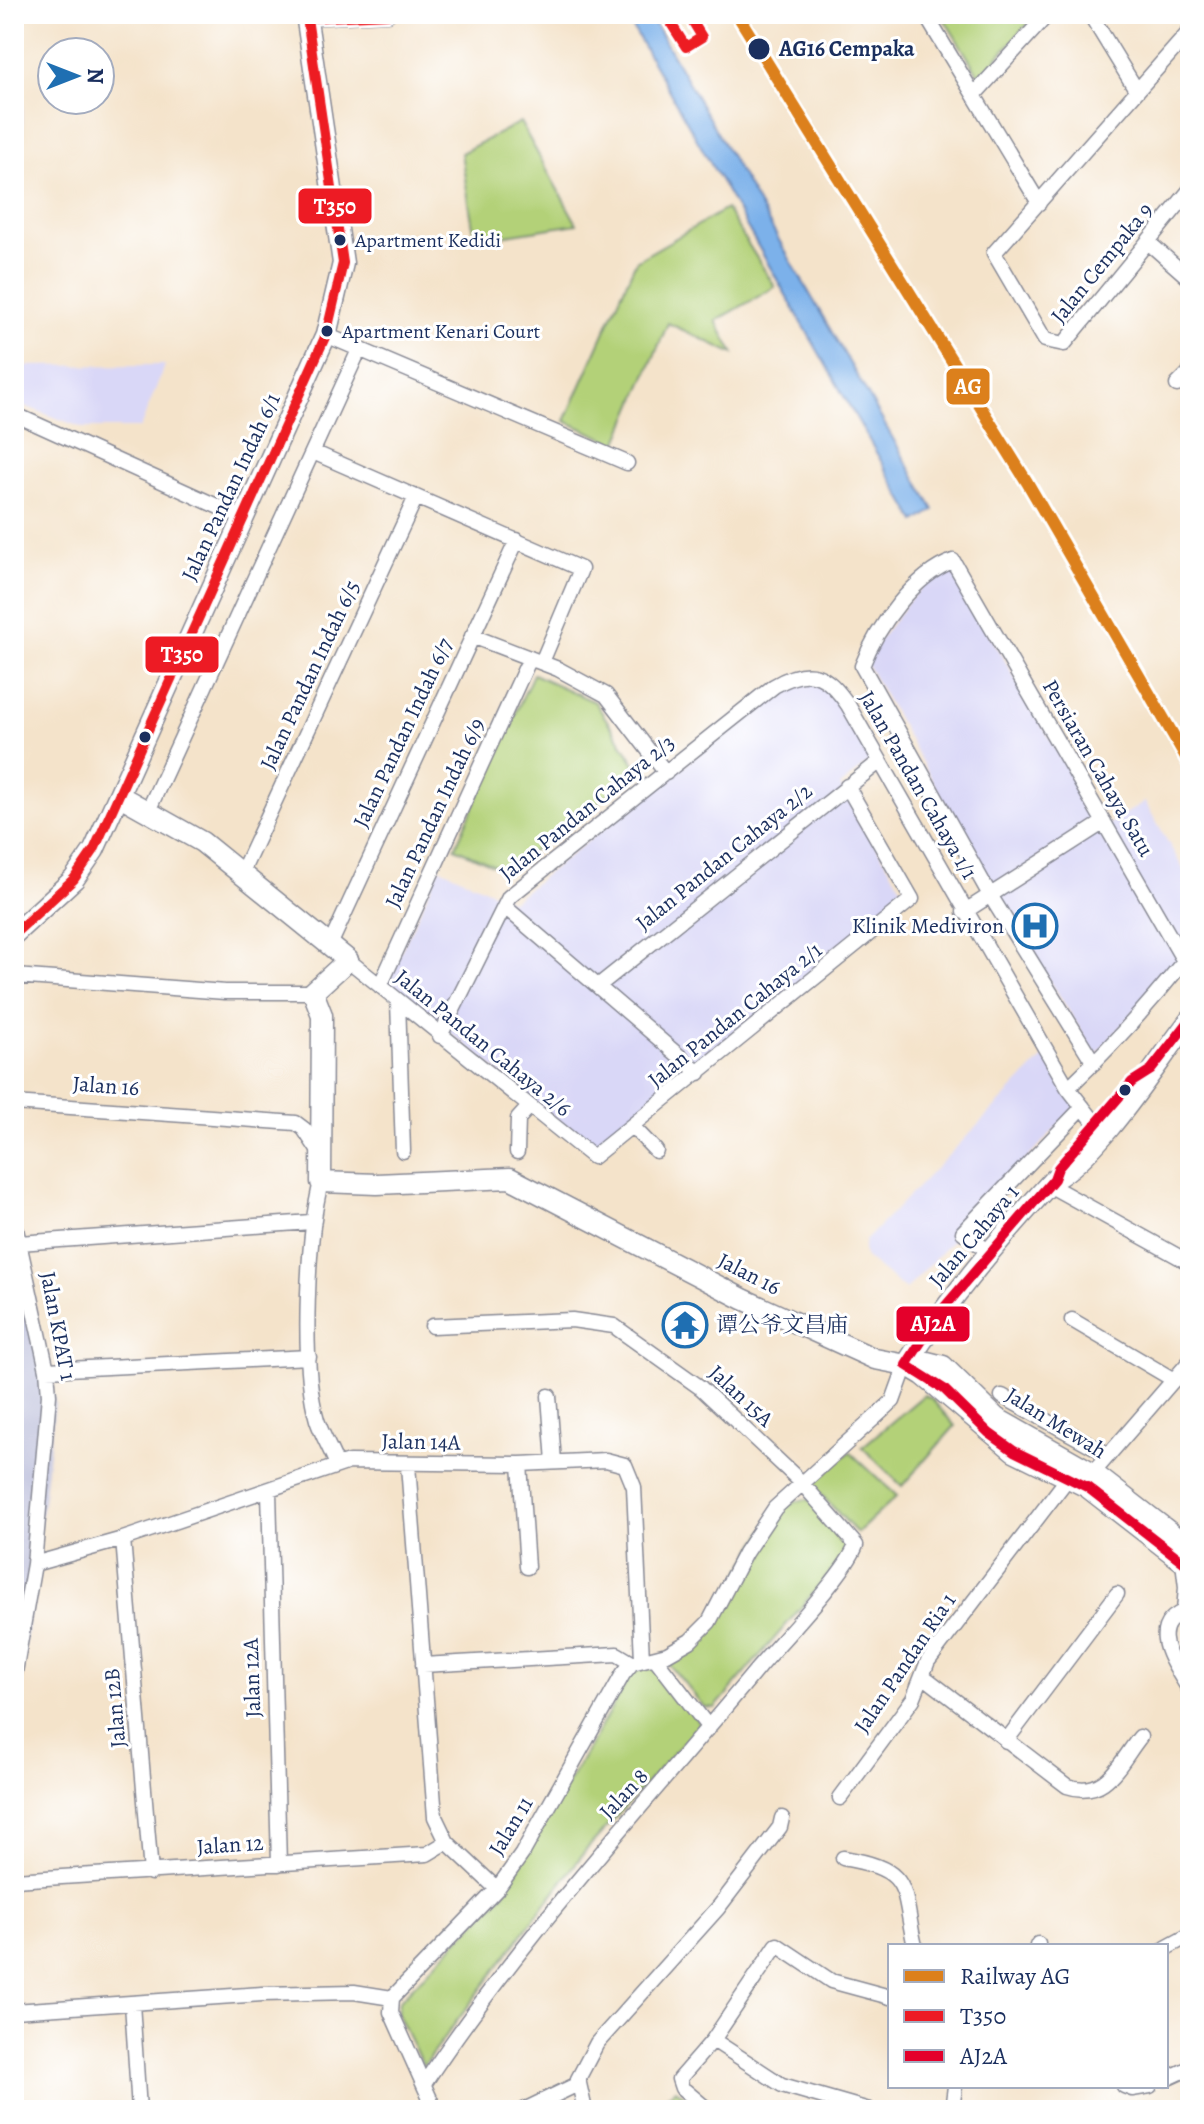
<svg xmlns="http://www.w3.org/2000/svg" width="1204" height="2124" font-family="Alegreya,'Noto Serif SC',serif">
	<rect width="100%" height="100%" fill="#fff"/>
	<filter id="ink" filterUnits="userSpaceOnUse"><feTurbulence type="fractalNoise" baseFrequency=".0125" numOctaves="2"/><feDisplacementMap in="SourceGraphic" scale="16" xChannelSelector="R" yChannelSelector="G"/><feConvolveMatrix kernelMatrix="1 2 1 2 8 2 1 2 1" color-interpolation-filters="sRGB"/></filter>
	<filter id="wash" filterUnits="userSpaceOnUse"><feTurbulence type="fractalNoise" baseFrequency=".006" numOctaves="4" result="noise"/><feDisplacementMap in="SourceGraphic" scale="32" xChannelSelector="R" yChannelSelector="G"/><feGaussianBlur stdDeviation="1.8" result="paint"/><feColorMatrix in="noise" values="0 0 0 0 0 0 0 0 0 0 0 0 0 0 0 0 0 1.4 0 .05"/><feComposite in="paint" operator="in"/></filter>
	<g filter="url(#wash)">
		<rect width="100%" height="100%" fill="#f4e3ca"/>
		<!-- built -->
		<path fill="#d9d7f7" d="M165,365L140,428H83L14,402L16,366Z
			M951,568L1102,828L1145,802L1190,881V948L1096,1055L997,895L867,665L873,649L907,603L935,573Z
			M821,680L829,686L872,759L840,786L907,897L593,1149L387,981L440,868L512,901L790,682Z
			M1045,1056L1076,1106L906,1290L866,1258L863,1250L865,1241Z"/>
		<!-- industrial -->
		<path fill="#c0c2dd" d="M14,14H23V140L14,141Z
			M14,1200L55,1403L27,1633L14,1700Z"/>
		<!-- green -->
		<path fill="#b3d178" stroke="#67806b" stroke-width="2" d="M941,14H1037L980,77Z
			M520,122L577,224L475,240L461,153Z
			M726,209L775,287L716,321L734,354L668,323L617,444L565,421L636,261Z
			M533,674L595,702L640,771L506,871L455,848Z
			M924,1395L931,1398L955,1426L902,1486L862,1447Z
			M850,1452L897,1496L857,1533L812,1485Z
			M808,1499L849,1539L845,1556L715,1708L704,1707L667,1662C676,1656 691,1651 699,1643C731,1610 758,1502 808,1499Z
			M654,1665L700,1724L586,1850L423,2066L397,2013L399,2001L504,1893L633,1671Z
			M676,2089L704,2110H649Z"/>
		<!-- water -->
		<path fill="#7cb1ea" stroke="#4c70a4" stroke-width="2" d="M625,14H649L934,510L916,522Z"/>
	</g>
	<g filter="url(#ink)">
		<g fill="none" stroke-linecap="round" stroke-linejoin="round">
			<!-- street casing -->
			<g stroke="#888994" stroke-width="17">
				<path id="street" d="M925,14L1039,203
					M1090,14L1137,91
					M307,18L388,14
					M1190,31L994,253L1045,340L1064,344L1190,190
					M974,95L1048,14
					M1148,242L1190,279
					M326,335L627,463
					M1177,385L1190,372
					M14,414L241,517
					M313,452L581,569L542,662
					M472,636L558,669L606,695L666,773
					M148,811L359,350
					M242,872L416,497
					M505,907L699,1073
					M964,912L1104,822
					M330,945L517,540
					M348,960L593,1157L912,899L847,786
					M14,971V996
					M15,976L225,992H313
					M380,986L530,658
					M598,986L879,762
					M398,1001L403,1151
					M440,1036L509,897L774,686C810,665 826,673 848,705L1068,1088L1103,1133
					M1068,1088C1110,1048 1148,1006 1184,961L953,561C914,575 877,627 862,666L990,895L1094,1063
					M14,1103L296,1123L304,1129L320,1153
					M632,1126L656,1151
					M517,1152L518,1119L528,1108
					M321,1182C307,1237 301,1366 317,1420C322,1435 331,1450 337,1465
					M1049,1185L1190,1263
					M14,1220L47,1370L49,1395L34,1564L14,1678
					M19,1243L311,1222
					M989,1252L963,1232L1083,1107
					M1072,1320L1174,1380
					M47,1370L309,1357
					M549,1396L554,1462
					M1002,1396L1109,1455
					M520,1464L527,1567
					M408,1465L435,1817L447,1842L497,1889
					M1093,1473L1190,1361
					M269,1491L279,1864
					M123,1539L151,1873
					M1183,1562L1186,1587L1184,1611
					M34,1564L123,1539L349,1462L520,1464L606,1460L625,1465L634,1487L642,1659
					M1190,1609C1142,1625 1174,1663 1190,1691
					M655,1658L709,1728
					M423,1665L617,1654L632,1663
					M923,1676L1067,1786C1106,1799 1118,1765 1140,1737
					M1006,1741L1117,1594
					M840,1798L913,1699L928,1661L1068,1478
					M843,1858C915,1870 901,1889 915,1946
					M14,1880L427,1854L447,1842
					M1037,1946L1038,1944
					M1166,1948L1190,1935
					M132,2003L139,2110
					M14,2011L262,1994L354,1992L392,1998
					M713,2040L782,2085L869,2110
					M1166,2079L1190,2068
					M424,2084C522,1935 645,1805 758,1668C780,1642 847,1572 856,1545L801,1482L701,1388L614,1326L572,1320L432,1326
					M1124,2086L1132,2089L1150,2086
					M14,2106L18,2110
					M435,2110L391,2012L392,1998L497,1889L522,1854L623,1674L632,1663L667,1654L690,1641L709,1622L745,1553L775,1508L893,1401L906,1365
					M524,2110L578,2084
					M585,2110L578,2079L597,2043L718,1908L780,1827L782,1818
					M708,2110L682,2088L679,2079L713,2040L777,1945L831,1981L890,1997
					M952,2110L955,2086"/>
			</g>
			<!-- secondary casing -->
			<g stroke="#888994" stroke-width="23">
				<path id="secondary" d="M120,796L202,842L348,960L313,992L322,1015L321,1182L377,1184L510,1178L743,1299L875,1359L906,1365L923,1375L1014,1451L1087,1487L1190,1567
					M14,934L74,879L94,850L326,335L343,263L306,14
					M906,1365C949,1298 1000,1238 1054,1179C1099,1155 1157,1062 1190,1020
					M906,1365L923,1361L943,1366L996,1418L1093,1473L1190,1548"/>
			</g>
			<!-- street -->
			<use href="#street" stroke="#fff" stroke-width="14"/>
			<!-- secondary -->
			<use href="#secondary" stroke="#fff" stroke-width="20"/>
			<!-- bus-1 casing -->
			<g stroke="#fff" stroke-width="16">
				<path id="bus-1" d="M665,14L686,47L702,37L688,14
					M14,934L74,879L94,850L326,335L343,263L307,18L388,14"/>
			</g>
			<!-- bus-2 casing -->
			<g stroke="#fff" stroke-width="16">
				<path id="bus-2" d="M1190,1020L1151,1070L1132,1082L1058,1168L1054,1179L942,1310L906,1365L944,1389L989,1433L1014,1451L1087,1487L1190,1567"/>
			</g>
			<!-- bus-1 -->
			<use href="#bus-1" stroke="#ed1b24" stroke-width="10"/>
			<!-- bus-2 -->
			<use href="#bus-2" stroke="#e4002b" stroke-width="10"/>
			<!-- rail-1 casing -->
			<g stroke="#fff" stroke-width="18">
				<path id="rail-1" d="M737,14L1027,482L1190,764"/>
			</g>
			<!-- rail-1 -->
			<use href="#rail-1" stroke="#dc801c" stroke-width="12"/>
		</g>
	</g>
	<!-- icons -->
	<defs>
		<g id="hospital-ring" transform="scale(2.3)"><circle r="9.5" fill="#fff" stroke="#1f6fb2" stroke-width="1.5"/><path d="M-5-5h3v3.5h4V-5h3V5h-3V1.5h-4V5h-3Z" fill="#1f6fb2"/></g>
		<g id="temple-ring" transform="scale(2.3)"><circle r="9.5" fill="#fff" stroke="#1f6fb2" stroke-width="1.5"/><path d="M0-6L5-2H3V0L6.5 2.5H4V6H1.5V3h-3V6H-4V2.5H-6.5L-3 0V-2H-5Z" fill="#1f6fb2"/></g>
	</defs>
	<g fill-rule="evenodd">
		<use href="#hospital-ring" x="1035" y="926"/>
		<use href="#temple-ring" x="685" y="1325"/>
	</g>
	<!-- markers -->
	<g fill="#1b2f5e" stroke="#fff" stroke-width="3">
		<circle cx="759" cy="49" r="12"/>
		<circle cx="340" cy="240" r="7"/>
		<circle cx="327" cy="331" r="7"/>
		<circle cx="145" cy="737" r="7"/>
		<circle cx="1125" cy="1090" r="7"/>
	</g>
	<g text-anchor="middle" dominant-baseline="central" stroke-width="6" stroke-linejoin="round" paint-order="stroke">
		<!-- bus labels -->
		<g font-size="20" fill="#1b2f5e" stroke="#fff" text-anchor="start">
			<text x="355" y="240">Apartment Kedidi</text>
			<text x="342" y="331">Apartment Kenari Court</text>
		</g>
		<!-- stop labels -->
		<g font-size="22" font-weight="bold" fill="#1b2f5e" stroke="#fff" text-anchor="start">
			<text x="779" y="49">AG16 Cempaka</text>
		</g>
		<!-- street labels -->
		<g font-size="22" fill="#1b2f5e" stroke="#fff">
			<text transform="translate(1102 263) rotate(-51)">Jalan Cempaka 9</text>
			<text transform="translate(231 487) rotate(-65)">Jalan Pandan Indah 6/1</text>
			<text transform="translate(310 675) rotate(-65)">Jalan Pandan Indah 6/5</text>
			<text transform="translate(403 733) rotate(-65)">Jalan Pandan Indah 6/7</text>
			<text transform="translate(1098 768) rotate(60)">Persiaran Cahaya Satu</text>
			<text transform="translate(918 785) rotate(60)">Jalan Pandan Cahaya 1/1</text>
			<text transform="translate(587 808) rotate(-39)">Jalan Pandan Cahaya 2/3</text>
			<text transform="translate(435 813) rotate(-65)">Jalan Pandan Indah 6/9</text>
			<text transform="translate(724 857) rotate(-39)">Jalan Pandan Cahaya 2/2</text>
			<text transform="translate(735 1015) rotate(-39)">Jalan Pandan Cahaya 2/1</text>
			<text transform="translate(483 1043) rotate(39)">Jalan Pandan Cahaya 2/6</text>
			<text transform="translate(106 1086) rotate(4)">Jalan 16</text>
			<text transform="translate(974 1236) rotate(-50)">Jalan Cahaya 1</text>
			<text transform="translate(749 1274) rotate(27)">Jalan 16</text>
			<text transform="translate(58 1326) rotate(79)">Jalan KPAT 1</text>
			<text transform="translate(741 1396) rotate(43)">Jalan 15A</text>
			<text transform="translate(1056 1423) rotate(32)">Jalan Mewah</text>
			<text transform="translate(421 1442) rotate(1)">Jalan 14A</text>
			<text transform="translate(905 1663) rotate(-56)">Jalan Pandan Ria 1</text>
			<text transform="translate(252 1678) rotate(-92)">Jalan 12A</text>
			<text transform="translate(115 1708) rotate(-95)">Jalan 12B</text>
			<text transform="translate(624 1794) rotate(-47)">Jalan 8</text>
			<text transform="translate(511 1826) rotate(-59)">Jalan 11</text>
			<text transform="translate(230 1845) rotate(-4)">Jalan 12</text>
		</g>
		<!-- poi labels -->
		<g font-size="22" fill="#1b2f5e" stroke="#fff" text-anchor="end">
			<text x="1004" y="926">Klinik Mediviron</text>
			<text x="716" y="1325" text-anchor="start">谭公爷文昌庙</text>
		</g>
	</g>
	<g stroke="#fff" stroke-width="3">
		<rect x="297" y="187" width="76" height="38" rx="8" fill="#ed1b24"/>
		<rect x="945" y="367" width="46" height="39" rx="8" fill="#dc801c"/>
		<rect x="144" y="635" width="76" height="39" rx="8" fill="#ed1b24"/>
		<rect x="895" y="1305" width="76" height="38" rx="8" fill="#e4002b"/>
	</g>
	<g font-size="22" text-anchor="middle" font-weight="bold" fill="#fff">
		<text x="335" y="214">T350</text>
		<text x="968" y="394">AG</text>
		<text x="182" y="662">T350</text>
		<text x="933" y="1331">AJ2A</text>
	</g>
	<!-- margin -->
	<rect width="1204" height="2124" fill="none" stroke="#fff" stroke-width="48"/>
	<!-- legend -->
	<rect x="888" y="1944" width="280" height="144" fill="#ffffff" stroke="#a4acbf" stroke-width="2"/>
	<rect x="904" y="1970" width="40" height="12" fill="#dc801c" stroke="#a4acbf" stroke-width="2"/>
	<text x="960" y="1984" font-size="24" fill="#1b2f5e">Railway AG</text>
	<rect x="904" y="2010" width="40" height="12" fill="#ed1b24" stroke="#a4acbf" stroke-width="2"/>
	<text x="960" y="2024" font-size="24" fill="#1b2f5e">T350</text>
	<rect x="904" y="2050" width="40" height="12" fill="#e4002b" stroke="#a4acbf" stroke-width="2"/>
	<text x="960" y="2064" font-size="24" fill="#1b2f5e">AJ2A</text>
	<!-- north arrow -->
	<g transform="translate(76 76) rotate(90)"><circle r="38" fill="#ffffff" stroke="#a4acbf" stroke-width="2"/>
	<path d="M0-6L14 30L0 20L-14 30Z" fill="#1f6fb2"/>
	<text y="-12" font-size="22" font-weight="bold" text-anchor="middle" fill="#1b2f5e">N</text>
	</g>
</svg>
